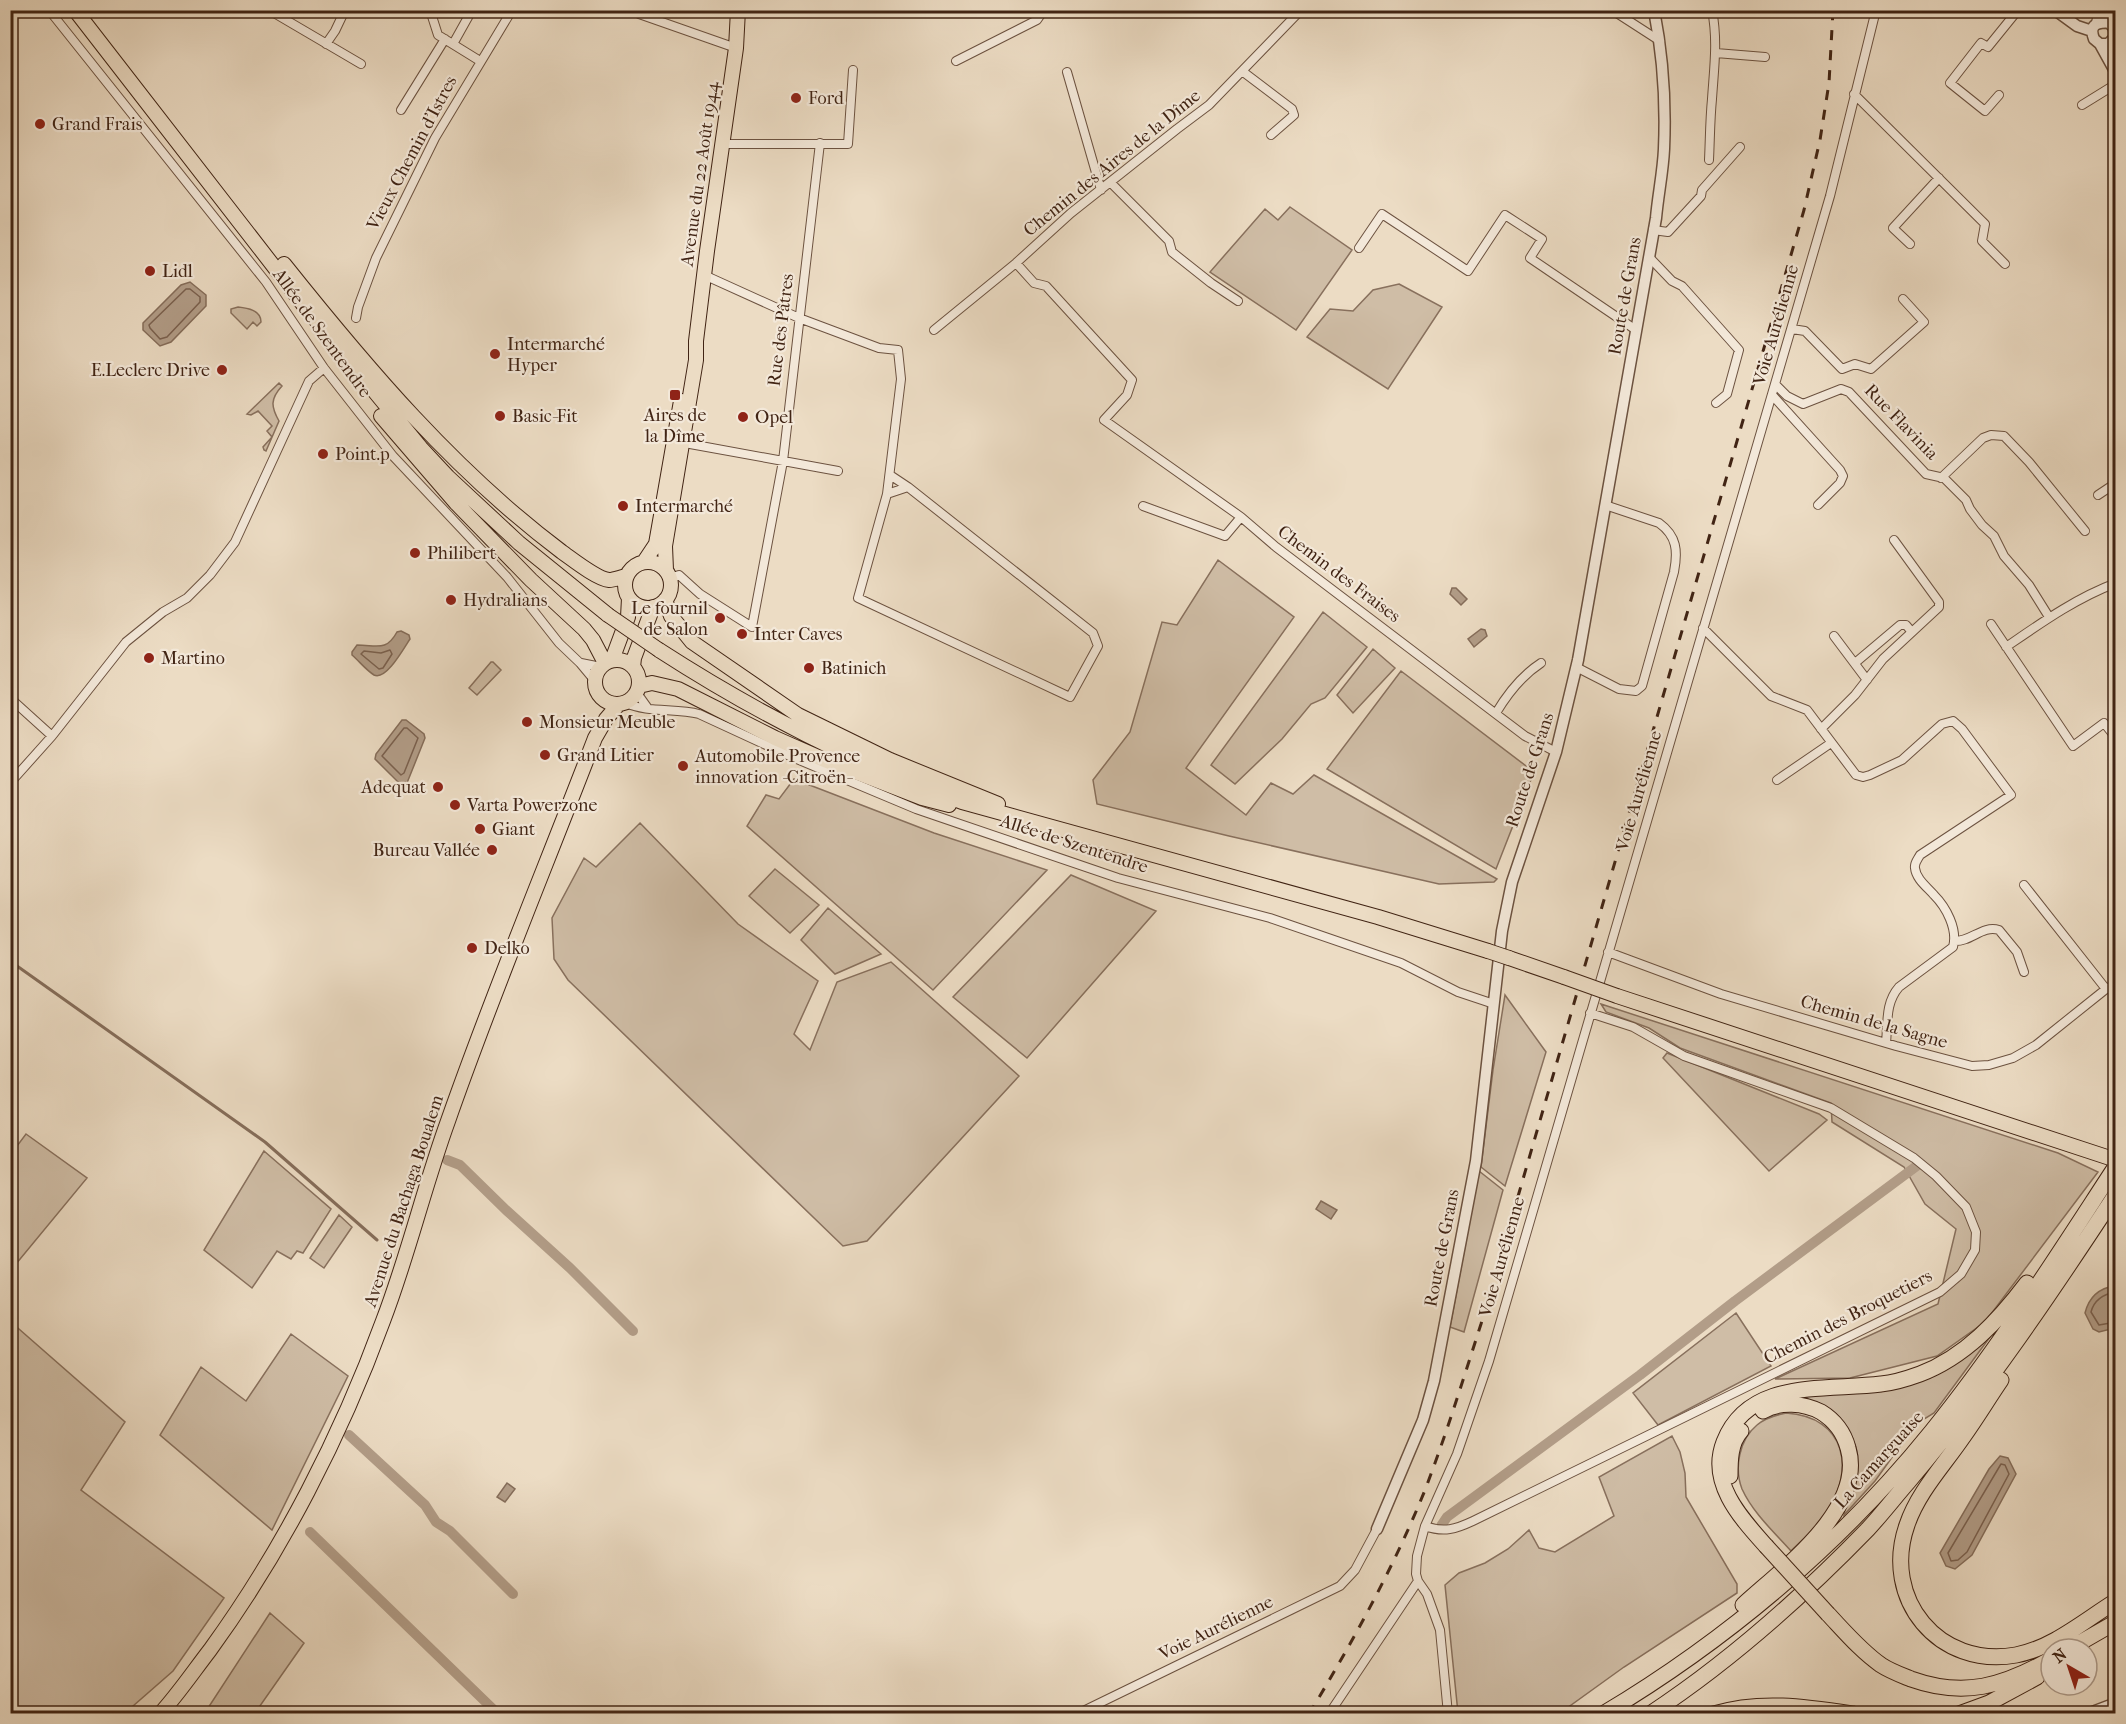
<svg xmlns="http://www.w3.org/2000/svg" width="2126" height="1724" font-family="'IM FELL French Canon',serif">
	<rect width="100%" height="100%" fill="#ecdcc4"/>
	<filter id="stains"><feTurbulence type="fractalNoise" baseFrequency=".00333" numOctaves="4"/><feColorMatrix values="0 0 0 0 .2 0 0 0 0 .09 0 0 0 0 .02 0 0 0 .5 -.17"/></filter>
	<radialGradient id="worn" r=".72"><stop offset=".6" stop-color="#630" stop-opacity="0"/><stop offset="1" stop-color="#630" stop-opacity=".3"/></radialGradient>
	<!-- green -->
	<path fill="#cfbda6" stroke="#88705d" stroke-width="1.5" d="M1290,207L1352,250L1296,330L1210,272L1265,209L1278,220Z
		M1399,284L1442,307L1388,389L1307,337L1330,309L1353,311L1373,290Z
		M238,307C247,308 261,310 261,322L257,326L253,322L247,329L231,313V309Z
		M279,383L282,386C270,399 271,407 279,421L266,451L264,450L263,447L272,437L267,431L272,426L258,411L251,415L247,414Z
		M1218,560L1294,617L1186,768L1246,815L1271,783L1293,794L1314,775L1497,879L1494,882L1439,884L1229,836L1097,804L1093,780L1130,732L1162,622L1177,625Z
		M1323,612L1367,647L1325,698L1311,704L1282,739L1235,784L1211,765Z
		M1373,649L1395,668L1353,713L1337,695Z
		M491,662H493L501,670L477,695L469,688Z
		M1401,671L1534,772L1496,869L1327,769Z
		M794,779L934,833L1047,870L933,990L747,826L766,795L779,799Z
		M640,823L738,924L818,981L794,1034L810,1050L837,982L891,962L1019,1076L867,1241L843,1246L568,980L554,959L552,918L584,858L596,867Z
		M775,869L819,905L790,933L749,896Z
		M1071,875L1156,911L1027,1058L953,997Z
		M828,908L881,954L835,974L801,940Z
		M1505,995L1546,1052L1505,1186L1481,1167L1493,1070Z
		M1601,1004L2058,1153L2098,1172L1985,1322L1937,1356L1850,1378L1775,1379L1938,1304L1956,1229L1925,1204L1904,1167L1832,1122L1831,1103L1680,1048L1649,1028L1606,1012Z
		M1667,1053L1819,1114L1827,1120L1769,1171L1663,1058Z
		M26,1134L87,1178L11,1270V1154Z
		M264,1151L331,1209L303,1253L297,1251L291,1259L277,1251L252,1288L204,1250Z
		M1479,1171L1503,1190L1464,1332L1450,1327Z
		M339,1215L352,1227L324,1268L310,1258Z
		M1736,1313L1771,1366L1658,1425L1633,1393Z
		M11,1322L125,1422L81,1490L224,1598L173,1671L125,1713H11Z
		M291,1334L348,1376L272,1530L160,1435L201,1367L246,1401Z
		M1990,1337L1934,1413L1916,1424L1875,1481L1844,1515C1845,1504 1852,1495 1855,1484C1869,1429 1833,1426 1803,1394L1875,1389L1975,1349Z
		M1786,1413C1847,1417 1855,1470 1826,1514C1817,1527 1803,1539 1791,1551C1774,1532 1753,1513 1742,1489C1734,1468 1739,1440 1757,1425C1765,1418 1776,1415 1786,1413Z
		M1672,1436L1680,1452L1685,1473L1686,1497L1737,1584V1593L1624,1667L1560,1713H1458L1445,1585L1459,1573L1485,1563L1508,1549L1529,1530L1539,1548L1555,1552L1614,1516L1599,1477Z
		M270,1613L304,1643L255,1713H217L208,1708Z"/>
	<!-- water -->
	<path fill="#b29d88" stroke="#856d5a" stroke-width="1.5" d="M190,282L206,295V306L171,342L160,346L143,330V323L181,285Z
		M1452,588H1456L1467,599L1461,605L1450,594Z
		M1481,629L1485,630L1487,636L1474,647L1468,639Z
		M401,631L409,635L410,639C404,648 386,681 374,675C366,670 359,661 352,655V652L357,645C377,645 386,652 397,632Z
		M402,720H406L424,734L425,738L407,783L401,785L375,759L376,754Z
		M1321,1201L1337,1210L1331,1219L1316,1209Z
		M2115,1286V1328L2099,1332L2093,1329L2085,1313C2089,1297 2099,1288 2115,1286Z
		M2000,1456L2008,1458L2016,1474L1972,1555L1955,1569L1946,1566L1940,1553L1989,1469Z
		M507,1483L515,1489L505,1502L497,1497Z"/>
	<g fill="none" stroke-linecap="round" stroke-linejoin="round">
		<!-- shore -->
		<path stroke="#7a604e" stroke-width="1.5" d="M186,289H190L200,297V302L167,337L160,339L150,328L149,325Z
			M390,650L392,654L383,668L379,669L361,654L364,651L381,653Z
			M404,728H407L418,738L404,773L401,775L382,756Z
			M2116,1292C2104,1294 2094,1300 2091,1312L2099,1325L2116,1322
			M2001,1464L2005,1465L2009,1474L1967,1552L1958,1560L1951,1561L1948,1553Z"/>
		<!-- stream -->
		<path stroke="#856d5a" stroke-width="3" d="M10,961L265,1142L377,1240"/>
		<!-- canal -->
		<path stroke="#b29d88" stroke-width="10" d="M447,1160L460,1165L506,1210L570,1268L633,1331
			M349,1435L425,1505L436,1522L450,1531L513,1594
			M1439,1529L1447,1517L1640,1375L1735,1301L1918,1165
			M310,1532L494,1710"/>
		<!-- minor casing -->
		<g stroke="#6c5240" stroke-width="10">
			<path id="minor" d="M49,10L266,282L324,368L393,456L507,577L559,643L580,663L595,681
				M269,10L361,64
				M430,10L438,35L480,61
				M1612,10L1660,41
				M639,14L736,48
				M2096,24L2098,10
				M326,44L335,31L345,10
				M453,44L472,10
				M1716,53L1765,57
				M956,61L1037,20L1044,10
				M1242,71L1292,109L1294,115L1271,135
				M1067,72L1101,190
				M1854,94L1985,224L1982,241L2005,264
				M1999,95L1985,111L1950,83L1981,43L1988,47L2018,10
				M2082,105L2116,84
				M401,110L445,39
				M721,144H848L853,70
				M1709,160C1710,139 1710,119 1712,99C1714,68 1718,41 1712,10
				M1110,182L1169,241L1172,252L1211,283L1238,301
				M1653,230L1668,232L1701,196L1702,190L1740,147
				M1910,244L1893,228L1939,178
				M1359,248L1382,214L1468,271L1505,215L1542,239L1530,258L1636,330
				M1649,257L1672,281L1682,286L1739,350L1727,394L1716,403
				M1016,263L1034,283L1046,286L1132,380L1127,395L1104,420L1241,517L1276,547L1525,736L1556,752
				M704,275L799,318L879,348L898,350L901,379L887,494L858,598L1070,697L1098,646L1093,633L908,487L890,475
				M356,318L358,307L376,258L435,138L512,10
				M1792,329L1805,331L1842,369L1855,364L1871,369L1924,322L1903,299
				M934,330L1016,263L1071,213L1177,129L1209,105L1301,10
				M1776,385L1787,396L1803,404L1841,389L1849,392L1926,474L1944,478L1966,500L1970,509L1982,525L1994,536L2004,556L2029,585L2049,617
				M1773,396L1840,470L1843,476L1840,483L1818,505
				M679,442L838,471
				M1941,478L1983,438L1991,435L2004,436L2029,462L2085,531
				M887,494L908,487
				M2098,495L2116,483
				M1143,506L1225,536L1241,517
				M670,578L679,575L700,594L752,627L783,461L820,143
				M1991,624L2073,746L2104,723L2116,738
				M1703,628L1771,696L1807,710L1856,775L1863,777L1870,775L1902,760L1942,724L1953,721L1962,729L2011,795L1920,855C1918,859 1914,863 1915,868C1916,879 1927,887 1934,895C1946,907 1958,929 1953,947L1899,987C1885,1003 1888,1023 1886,1043
				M1834,636L1867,680
				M2006,647C2041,623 2076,598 2116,583
				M581,663L601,667
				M1855,663L1900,625H1906L1911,631
				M1576,667L1619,689L1636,691L1642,686L1674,572C1678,551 1677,536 1659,523L1605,505
				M637,693L647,707
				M10,698L52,736
				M626,703C647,713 676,708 699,714L792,757L916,809L1118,878L1270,918L1401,963L1458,992L1494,1004
				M1496,713C1508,693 1521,676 1541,663
				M1821,729L1855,695L1883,659L1939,607V602L1894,540
				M1777,780L1831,743
				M10,783L52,736L126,642L163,612L187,598L210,575L235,542L309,381L324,368
				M2024,885L2106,989
				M1954,941C1971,942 1982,925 1999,930L2017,952L2024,972
				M1608,952L1721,994L1896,1046L1972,1066L1989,1065L2013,1058L2036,1045L2106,989L2116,984
				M1425,1526C1444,1533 1456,1529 1473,1521L1940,1292L1961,1274L1975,1250L1976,1232L1966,1207L1936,1176L1914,1158L1831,1108L1684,1056L1633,1027L1590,1013
				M1077,1714L1340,1586L1355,1570L1377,1529
				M1329,1714L1418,1581
				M1448,1714L1440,1630L1427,1594L1418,1581L1416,1574L1417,1556L1425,1526L1457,1454L1489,1361L1830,196L1876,10"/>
		</g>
		<!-- tertiary casing -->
		<g stroke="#6c5240" stroke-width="13">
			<path id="tertiary" d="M2055,10L2077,26L2092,31
				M2116,22C2103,23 2087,20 2094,39L2100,44L2116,73
				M2100,44H2108L2115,37L2114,28L2108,22
				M1377,1529L1423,1420L1434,1381L1476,1161L1502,931L1512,882L1556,752L1578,660L1656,218C1658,195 1663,172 1664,149C1666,103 1663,56 1654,10
				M2087,1714L2116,1703"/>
		</g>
		<!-- primary casing -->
		<g stroke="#412414" stroke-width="16">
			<path id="primary" d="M75,10L306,308L421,448L448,477L519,543L608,615
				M284,264C367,368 454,471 562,552C572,559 597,579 609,580C614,580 621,577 627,576
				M381,416L456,503L531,580L584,629L593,640L605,663
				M644,562L656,544L681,401
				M625 585a23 23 0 1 1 46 0a23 23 0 1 1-46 0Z
				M666,570L665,546L696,360V341L707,251L736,48L738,10
				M665,600L671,616L692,642L798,715L890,760L998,804
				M659,650C758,714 852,761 962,802L1378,917L1488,951
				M595 682a22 22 0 1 1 44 0a22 22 0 1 1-44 0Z
				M612,660L628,617L629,598
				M633,667L634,658L653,607
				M639,686L652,683L678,689L775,738L827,761L922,798L949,805
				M1509,958L1564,977
				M1617,996L2116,1160
				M160,1714C179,1693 193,1672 210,1650C282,1551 341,1436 383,1321C408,1256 424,1187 448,1121C493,992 546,866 595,738L606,719L618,705"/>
		</g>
		<!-- motorway casing -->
		<g stroke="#412414" stroke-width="17">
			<path id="motorway" d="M2001,1380C1988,1399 1976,1419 1963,1437C1944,1465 1918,1492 1907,1525C1881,1599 1939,1669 2016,1655C2053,1648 2085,1620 2116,1601
				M1730,1476C1730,1461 1730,1443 1741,1431
				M1766,1546C1741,1518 1708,1483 1724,1442C1749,1378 1826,1391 1881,1384C1893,1383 1909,1378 1920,1374C1965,1357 1999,1320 2027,1283
				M1743,1605C1782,1569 1866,1509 1848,1448C1844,1433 1834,1420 1821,1412C1804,1403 1780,1401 1763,1411
				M1828,1614C1845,1632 1861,1651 1881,1665C1890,1671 1901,1675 1911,1679C1964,1698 2003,1686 2051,1659
				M2069,1649L2116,1622
				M1603,1714C1727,1640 1841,1544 1932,1431C1999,1348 2057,1256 2116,1166
				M1650,1714C1729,1662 1802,1597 1868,1529C1882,1514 1895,1497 1909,1481C1985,1391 2051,1293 2116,1194
				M1714,1714C1760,1700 1806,1707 1853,1714
				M1959,1714L1989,1703L2037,1677"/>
		</g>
		<!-- minor -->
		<use href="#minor" stroke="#f3e8d9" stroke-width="8"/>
		<!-- tertiary -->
		<use href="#tertiary" stroke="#f3e8d9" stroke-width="10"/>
		<!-- primary -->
		<use href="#primary" stroke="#ecdcc4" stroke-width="14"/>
		<!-- motorway -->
		<use href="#motorway" stroke="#ecdcc4" stroke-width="15"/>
		<!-- rail -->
		<path stroke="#412414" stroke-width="3" stroke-dasharray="10 10" stroke-linecap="butt" d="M1309,1714C1352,1643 1394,1567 1425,1490C1446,1435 1463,1380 1481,1324L1804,210L1820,140L1829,83L1833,10"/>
		<!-- primary-bridge casing -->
		<g stroke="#412414" stroke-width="16" stroke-linecap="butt">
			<path id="primary-bridge" d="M608,615L659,650
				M1488,951L1509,958
				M1564,977L1617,996"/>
		</g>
		<!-- motorway-bridge casing -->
		<g stroke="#412414" stroke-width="17" stroke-linecap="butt">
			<path id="motorway-bridge" d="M1766,1546L1828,1614"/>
		</g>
		<!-- primary-bridge -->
		<use href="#primary-bridge" stroke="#ecdcc4" stroke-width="14"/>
		<!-- motorway-bridge -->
		<use href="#motorway-bridge" stroke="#ecdcc4" stroke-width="15"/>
	</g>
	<!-- markers -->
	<g fill="#8f2418" stroke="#f3e8d9" stroke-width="2">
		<circle cx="796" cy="98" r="6"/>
		<circle cx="40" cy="124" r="6"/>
		<circle cx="150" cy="271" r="6"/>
		<circle cx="495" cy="354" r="6"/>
		<circle cx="222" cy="370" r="6"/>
		<rect x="669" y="389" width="12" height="12" rx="3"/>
		<circle cx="500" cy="416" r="6"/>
		<circle cx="743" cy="417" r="6"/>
		<circle cx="323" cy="454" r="6"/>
		<circle cx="623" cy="506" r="6"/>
		<circle cx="415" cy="553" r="6"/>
		<circle cx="451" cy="600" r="6"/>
		<circle cx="720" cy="618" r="6"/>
		<circle cx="742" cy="634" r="6"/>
		<circle cx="149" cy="658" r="6"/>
		<circle cx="809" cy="668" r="6"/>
		<circle cx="527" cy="722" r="6"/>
		<circle cx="545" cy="755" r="6"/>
		<circle cx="683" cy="766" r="6"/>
		<circle cx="438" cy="787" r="6"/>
		<circle cx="455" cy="805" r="6"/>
		<circle cx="480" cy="829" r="6"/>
		<circle cx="492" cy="850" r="6"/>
		<circle cx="472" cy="948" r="6"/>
	</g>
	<g text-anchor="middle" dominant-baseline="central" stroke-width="4.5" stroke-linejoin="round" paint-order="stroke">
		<!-- poi labels -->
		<g font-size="18" fill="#412414" stroke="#f3e8d9" text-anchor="start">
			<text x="808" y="98">Ford</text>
			<text x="52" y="124">Grand Frais</text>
			<text x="162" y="271">Lidl</text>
			<text x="507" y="344">Intermarché<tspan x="507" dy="21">Hyper</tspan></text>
			<text x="210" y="370" text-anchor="end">E.Leclerc Drive</text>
			<text x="675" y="415" text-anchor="middle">Aires de<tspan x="675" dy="21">la Dîme</tspan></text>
			<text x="512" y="416">Basic-Fit</text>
			<text x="755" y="417">Opel</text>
			<text x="335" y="454">Point.p</text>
			<text x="635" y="506">Intermarché</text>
			<text x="427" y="553">Philibert</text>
			<text x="463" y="600">Hydralians</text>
			<text x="708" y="608" text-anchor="end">Le fournil<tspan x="708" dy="21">de Salon</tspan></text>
			<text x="754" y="634">Inter Caves</text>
			<text x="161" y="658">Martino</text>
			<text x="821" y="668">Batinich</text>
			<text x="539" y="722">Monsieur Meuble</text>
			<text x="557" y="755">Grand Litier</text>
			<text x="695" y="756">Automobile Provence<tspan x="695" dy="21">innovation -Citroën-</tspan></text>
			<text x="426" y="787" text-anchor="end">Adequat</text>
			<text x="467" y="805">Varta Powerzone</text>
			<text x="492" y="829">Giant</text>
			<text x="480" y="850" text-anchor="end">Bureau Vallée</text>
			<text x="484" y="948">Delko</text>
		</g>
		<!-- street labels -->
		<g font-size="18" fill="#412414" stroke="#f3e8d9">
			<text transform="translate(412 153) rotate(-62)">Vieux Chemin d'Istres</text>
			<text transform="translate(1112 163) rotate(-39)">Chemin des Aires de la Dîme</text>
			<text transform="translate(700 174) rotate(-82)">Avenue du 22 Août 1944</text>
			<text transform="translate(1625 296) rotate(-80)">Route de Grans</text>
			<text transform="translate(1776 325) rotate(-74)">Voie Aurélienne</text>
			<text transform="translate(781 330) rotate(-83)">Rue des Pâtres</text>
			<text transform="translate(322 333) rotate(54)">Allée de Szentendre</text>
			<text transform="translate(1901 422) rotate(46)">Rue Flavinia</text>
			<text transform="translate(1339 574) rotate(37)">Chemin des Fraises</text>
			<text transform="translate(1530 770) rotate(-72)">Route de Grans</text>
			<text transform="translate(1639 791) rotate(-74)">Voie Aurélienne</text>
			<text transform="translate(1074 844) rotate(18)">Allée de Szentendre</text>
			<text transform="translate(1874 1022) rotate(16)">Chemin de la Sagne</text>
			<text transform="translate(404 1201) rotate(-72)">Avenue du Bachaga Boualem</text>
			<text transform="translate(1442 1248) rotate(-79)">Route de Grans</text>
			<text transform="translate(1502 1257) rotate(-74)">Voie Aurélienne</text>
			<text transform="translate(1848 1317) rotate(-27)">Chemin des Broquetiers</text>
			<text transform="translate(1879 1460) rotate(-48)">La Camarguaise</text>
			<text transform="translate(1216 1628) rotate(-26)">Voie Aurélienne</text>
		</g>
	</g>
	<!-- margin -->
	<rect width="2126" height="1724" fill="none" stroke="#ecdcc4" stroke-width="36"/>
	<rect x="12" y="12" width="2102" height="1700" fill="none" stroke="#412414" stroke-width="3"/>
	<rect x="18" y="18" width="2090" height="1688" fill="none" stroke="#412414" stroke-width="1.5"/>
	<!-- north arrow -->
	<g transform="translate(2069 1667) rotate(321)"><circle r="28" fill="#f3e8d9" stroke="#ac9a8a" stroke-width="1.5"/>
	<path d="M0-4.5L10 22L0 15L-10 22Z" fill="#8f2418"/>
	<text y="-9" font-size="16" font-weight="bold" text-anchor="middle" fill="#412414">N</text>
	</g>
	<rect width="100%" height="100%" filter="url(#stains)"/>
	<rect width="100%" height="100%" fill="url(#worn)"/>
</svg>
